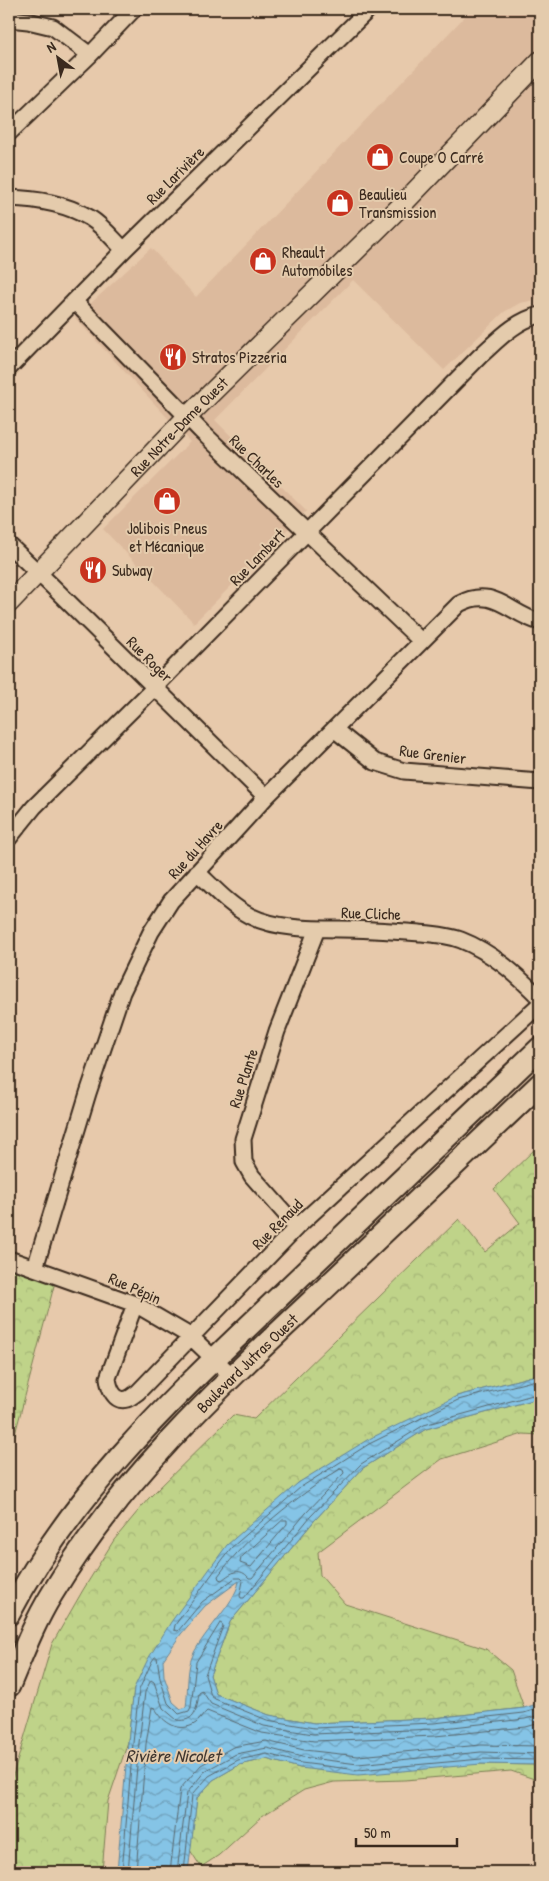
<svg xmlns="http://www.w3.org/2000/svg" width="549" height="1881" font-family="'Patrick Hand',sans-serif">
	<defs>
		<pattern id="forest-crowns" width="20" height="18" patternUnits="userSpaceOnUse" patternTransform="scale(1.25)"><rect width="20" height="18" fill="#bfd389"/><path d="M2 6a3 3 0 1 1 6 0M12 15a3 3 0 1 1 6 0" fill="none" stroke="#a5b576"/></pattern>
		<pattern id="water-waves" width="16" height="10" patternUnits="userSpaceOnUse" patternTransform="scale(1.25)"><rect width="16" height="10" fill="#85c4e6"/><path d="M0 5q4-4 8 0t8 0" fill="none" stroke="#6e9fba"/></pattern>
	</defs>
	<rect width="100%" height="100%" fill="#e7c9ab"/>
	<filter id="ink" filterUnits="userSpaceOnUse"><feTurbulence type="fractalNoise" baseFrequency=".02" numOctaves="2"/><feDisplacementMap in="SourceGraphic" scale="10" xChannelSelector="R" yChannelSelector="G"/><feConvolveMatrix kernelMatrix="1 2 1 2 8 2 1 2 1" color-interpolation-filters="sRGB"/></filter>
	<g filter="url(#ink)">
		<!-- built -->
		<path fill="#dcba9d" d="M472,9H540V299L520,303L504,312L444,370L353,280L215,420L306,511L194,623L103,529L190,442L75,318L151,248L196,297Z"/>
		<!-- forest -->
		<path fill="url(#forest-crowns)" stroke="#7d7e54" d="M540,1144V1374L457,1396L298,1483L134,1688L128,1742L108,1801L102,1872H9V1789L52,1644L83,1590L114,1540L148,1499L233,1415L254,1419L459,1219L485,1252L520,1223L494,1189Z
			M9,1266L55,1282L9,1457Z
			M540,1398V1435L523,1434L442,1459L318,1552L320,1575L345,1604L486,1649L511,1670L524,1708L434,1718L314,1723L269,1715L216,1694L210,1675L230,1622L314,1521L363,1468L426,1429Z
			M266,1759L300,1768L481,1764L540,1765V1781L511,1771L405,1780L334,1782L304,1790L262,1816L219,1855L201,1867L190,1850L197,1798L213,1780L239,1765Z"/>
		<!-- water -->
		<path fill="url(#water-waves)" stroke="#678696" fill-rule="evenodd" d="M540,1374V1398L426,1429L363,1468L314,1521L230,1622L210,1675L216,1694L269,1715L314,1723L434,1718L524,1708L540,1703V1765L481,1764L358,1775L300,1768L266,1759L239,1765L213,1780L197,1798L188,1872H117L128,1742L134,1688L148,1659L171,1622L227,1545L298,1483L367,1440L457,1396ZM239,1581C236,1604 199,1635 191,1660C187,1673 188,1693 186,1707L181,1709L173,1702L164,1676L163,1660L181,1634L205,1606Z"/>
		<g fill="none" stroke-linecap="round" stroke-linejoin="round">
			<!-- shore -->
			<path stroke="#59686e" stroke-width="1" d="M540,1379L458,1400L369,1444L301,1487L231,1548L175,1625L174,1630L178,1631L202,1602L235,1578H240L243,1581L240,1596L241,1598H244L310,1517L361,1464L424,1425L540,1393
				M340,1469L343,1470L344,1473L306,1513L252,1578H249C240,1567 232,1572 222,1580L219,1579L218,1576C250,1533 295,1498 340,1469Z
				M283,1520H287V1524L251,1567L240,1563L241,1558Z
				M122,1872L133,1743L139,1690L152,1661L155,1657H157L160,1678L168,1703L179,1714L189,1711L191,1707L196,1662L220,1623L222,1624L223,1626L205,1675L211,1696L215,1699L267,1720L314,1728L434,1723L524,1713L540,1708
				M128,1872L139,1743L145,1692L151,1680L154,1682L163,1708L177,1720C196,1723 197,1707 199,1693L202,1691L211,1704L264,1726L313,1734L435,1729L525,1719L540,1715
				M136,1872L146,1744L152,1707L155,1708C163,1723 180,1734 196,1723C201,1719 203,1714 207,1711L262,1733L314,1741L435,1736L526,1727L540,1723
				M170,1872L180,1789L201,1765L233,1747L266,1741L304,1750L358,1756L481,1745L540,1746
				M177,1872L187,1793L205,1771L236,1754L267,1748L302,1757L358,1764L481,1752L540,1754
				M184,1872L192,1795L209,1776L238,1760L267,1754L301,1763L358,1770L481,1759L540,1760"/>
			<!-- minor casing -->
			<g stroke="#3b2a1e" stroke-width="19">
				<path id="minor" d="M9,19L28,21L53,27L90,55
					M9,133L90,55L134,9
					M9,198C37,199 65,203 90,218C103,226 113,239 124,250
					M74,301L201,431L421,641
					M9,368L124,250L369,9
					M9,545L51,585L266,797
					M334,729L375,762L404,771L540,782
					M9,838L34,807L154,688L480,356C499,339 515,321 540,315
					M197,872C213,887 230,906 250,916C276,929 311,929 340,929C366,929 393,931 420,933C433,934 448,935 461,940C492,952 517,975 540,998
					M297,1227L252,1176L244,1162L243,1139L277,1031L317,929
					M9,1259L135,1304L190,1336L232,1376
					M35,1268L88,1093L122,992L151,932L171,901L266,797L459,604C494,585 509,614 540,622
					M135,1304L108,1378C109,1387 114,1403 127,1399C131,1398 135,1394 138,1392L297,1227L540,1004"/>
			</g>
			<!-- tertiary casing -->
			<g stroke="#3b2a1e" stroke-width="22">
				<g id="tertiary">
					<path id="s1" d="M9,603L187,417L399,208L540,61"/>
				</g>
			</g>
			<!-- secondary casing -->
			<g stroke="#3b2a1e" stroke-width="25">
				<g id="secondary">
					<path d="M9,1614C74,1488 181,1391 282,1294C368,1212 454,1130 540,1048"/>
					<path id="s2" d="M9,1686C22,1655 34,1623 52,1594C121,1479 219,1388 316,1297C391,1226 465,1155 540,1084"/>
				</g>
			</g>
			<!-- minor -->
			<use href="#minor" stroke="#e4cbac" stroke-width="15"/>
			<!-- tertiary -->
			<use href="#tertiary" stroke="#e4cbac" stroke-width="19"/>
			<!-- secondary -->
			<use href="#secondary" stroke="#e4cbac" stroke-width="21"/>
		</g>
	</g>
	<!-- icons -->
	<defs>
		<g id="shop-disc" transform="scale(1.4375)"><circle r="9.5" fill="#c8321e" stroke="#e4cbac"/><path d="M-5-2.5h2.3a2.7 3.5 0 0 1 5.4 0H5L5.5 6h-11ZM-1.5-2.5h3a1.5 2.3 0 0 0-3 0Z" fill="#fff"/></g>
		<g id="restaurant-disc" transform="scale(1.4375)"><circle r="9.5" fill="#c8321e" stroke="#e4cbac"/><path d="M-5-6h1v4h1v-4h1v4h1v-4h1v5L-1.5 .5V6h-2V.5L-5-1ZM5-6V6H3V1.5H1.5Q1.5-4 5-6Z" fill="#fff"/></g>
	</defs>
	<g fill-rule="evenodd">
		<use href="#shop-disc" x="380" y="157"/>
		<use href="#shop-disc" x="340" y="203"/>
		<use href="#shop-disc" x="263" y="261"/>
		<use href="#restaurant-disc" x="173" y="357"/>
		<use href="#shop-disc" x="167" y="501"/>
		<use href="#restaurant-disc" x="93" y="570"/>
	</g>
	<g text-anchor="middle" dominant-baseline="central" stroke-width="4" stroke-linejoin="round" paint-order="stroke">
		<!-- poi labels -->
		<g font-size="16" fill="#3b2a1e" stroke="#e4cbac" text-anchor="start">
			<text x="399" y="157">Coupe O Carré</text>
			<text x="359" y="194">Beaulieu<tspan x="359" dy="18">Transmission</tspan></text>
			<text x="282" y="252">Rheault<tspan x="282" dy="18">Automobiles</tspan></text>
			<text x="192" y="357">Stratos Pizzeria</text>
			<text x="167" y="528" text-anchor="middle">Jolibois Pneus<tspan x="167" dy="18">et Mécanique</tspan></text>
			<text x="112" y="570">Subway</text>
		</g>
		<!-- street labels -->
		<g font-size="16" fill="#3b2a1e" stroke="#e4cbac">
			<text transform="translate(175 175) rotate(-45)">Rue Larivière</text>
			<text stroke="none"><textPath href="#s1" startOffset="245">Rue Notre-Dame Ouest</textPath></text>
			<text transform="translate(257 461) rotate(44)">Rue Charles</text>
			<text transform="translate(257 557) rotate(-46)">Rue Lambert</text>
			<text transform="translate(150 659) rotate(45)">Rue Roger</text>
			<text transform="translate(433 754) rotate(7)">Rue Grenier</text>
			<text transform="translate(195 849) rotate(-48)">Rue du Havre</text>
			<text transform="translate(371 913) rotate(2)">Rue Cliche</text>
			<text transform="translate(243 1078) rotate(-72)">Rue Plante</text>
			<text transform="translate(277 1224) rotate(-45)">Rue Renaud</text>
			<text transform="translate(135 1288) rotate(24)">Rue Pépin</text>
			<text stroke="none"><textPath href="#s2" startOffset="405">Boulevard Jutras Ouest</textPath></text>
		</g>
		<!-- water labels -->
		<g font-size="18" font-style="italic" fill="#423932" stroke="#e4cbac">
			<text x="173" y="1755">Rivière Nicolet</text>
		</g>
	</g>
	<!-- margin -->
	<rect width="549" height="1881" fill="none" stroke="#e4cbac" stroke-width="30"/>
	<rect x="15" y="15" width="519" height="1851" fill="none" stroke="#3b2a1e" stroke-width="2" filter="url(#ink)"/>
	<!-- north arrow -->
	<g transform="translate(58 58) rotate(328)" stroke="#e4cbac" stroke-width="4" paint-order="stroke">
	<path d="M0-4L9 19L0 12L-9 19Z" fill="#3b2a1e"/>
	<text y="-8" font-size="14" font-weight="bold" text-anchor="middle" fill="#3b2a1e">N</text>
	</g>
	<!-- scale -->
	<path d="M356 1838v8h101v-8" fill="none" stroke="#3b2a1e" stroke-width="2.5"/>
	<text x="364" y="1838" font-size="15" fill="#3b2a1e" stroke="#e4cbac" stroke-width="4" paint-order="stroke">50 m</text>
</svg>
